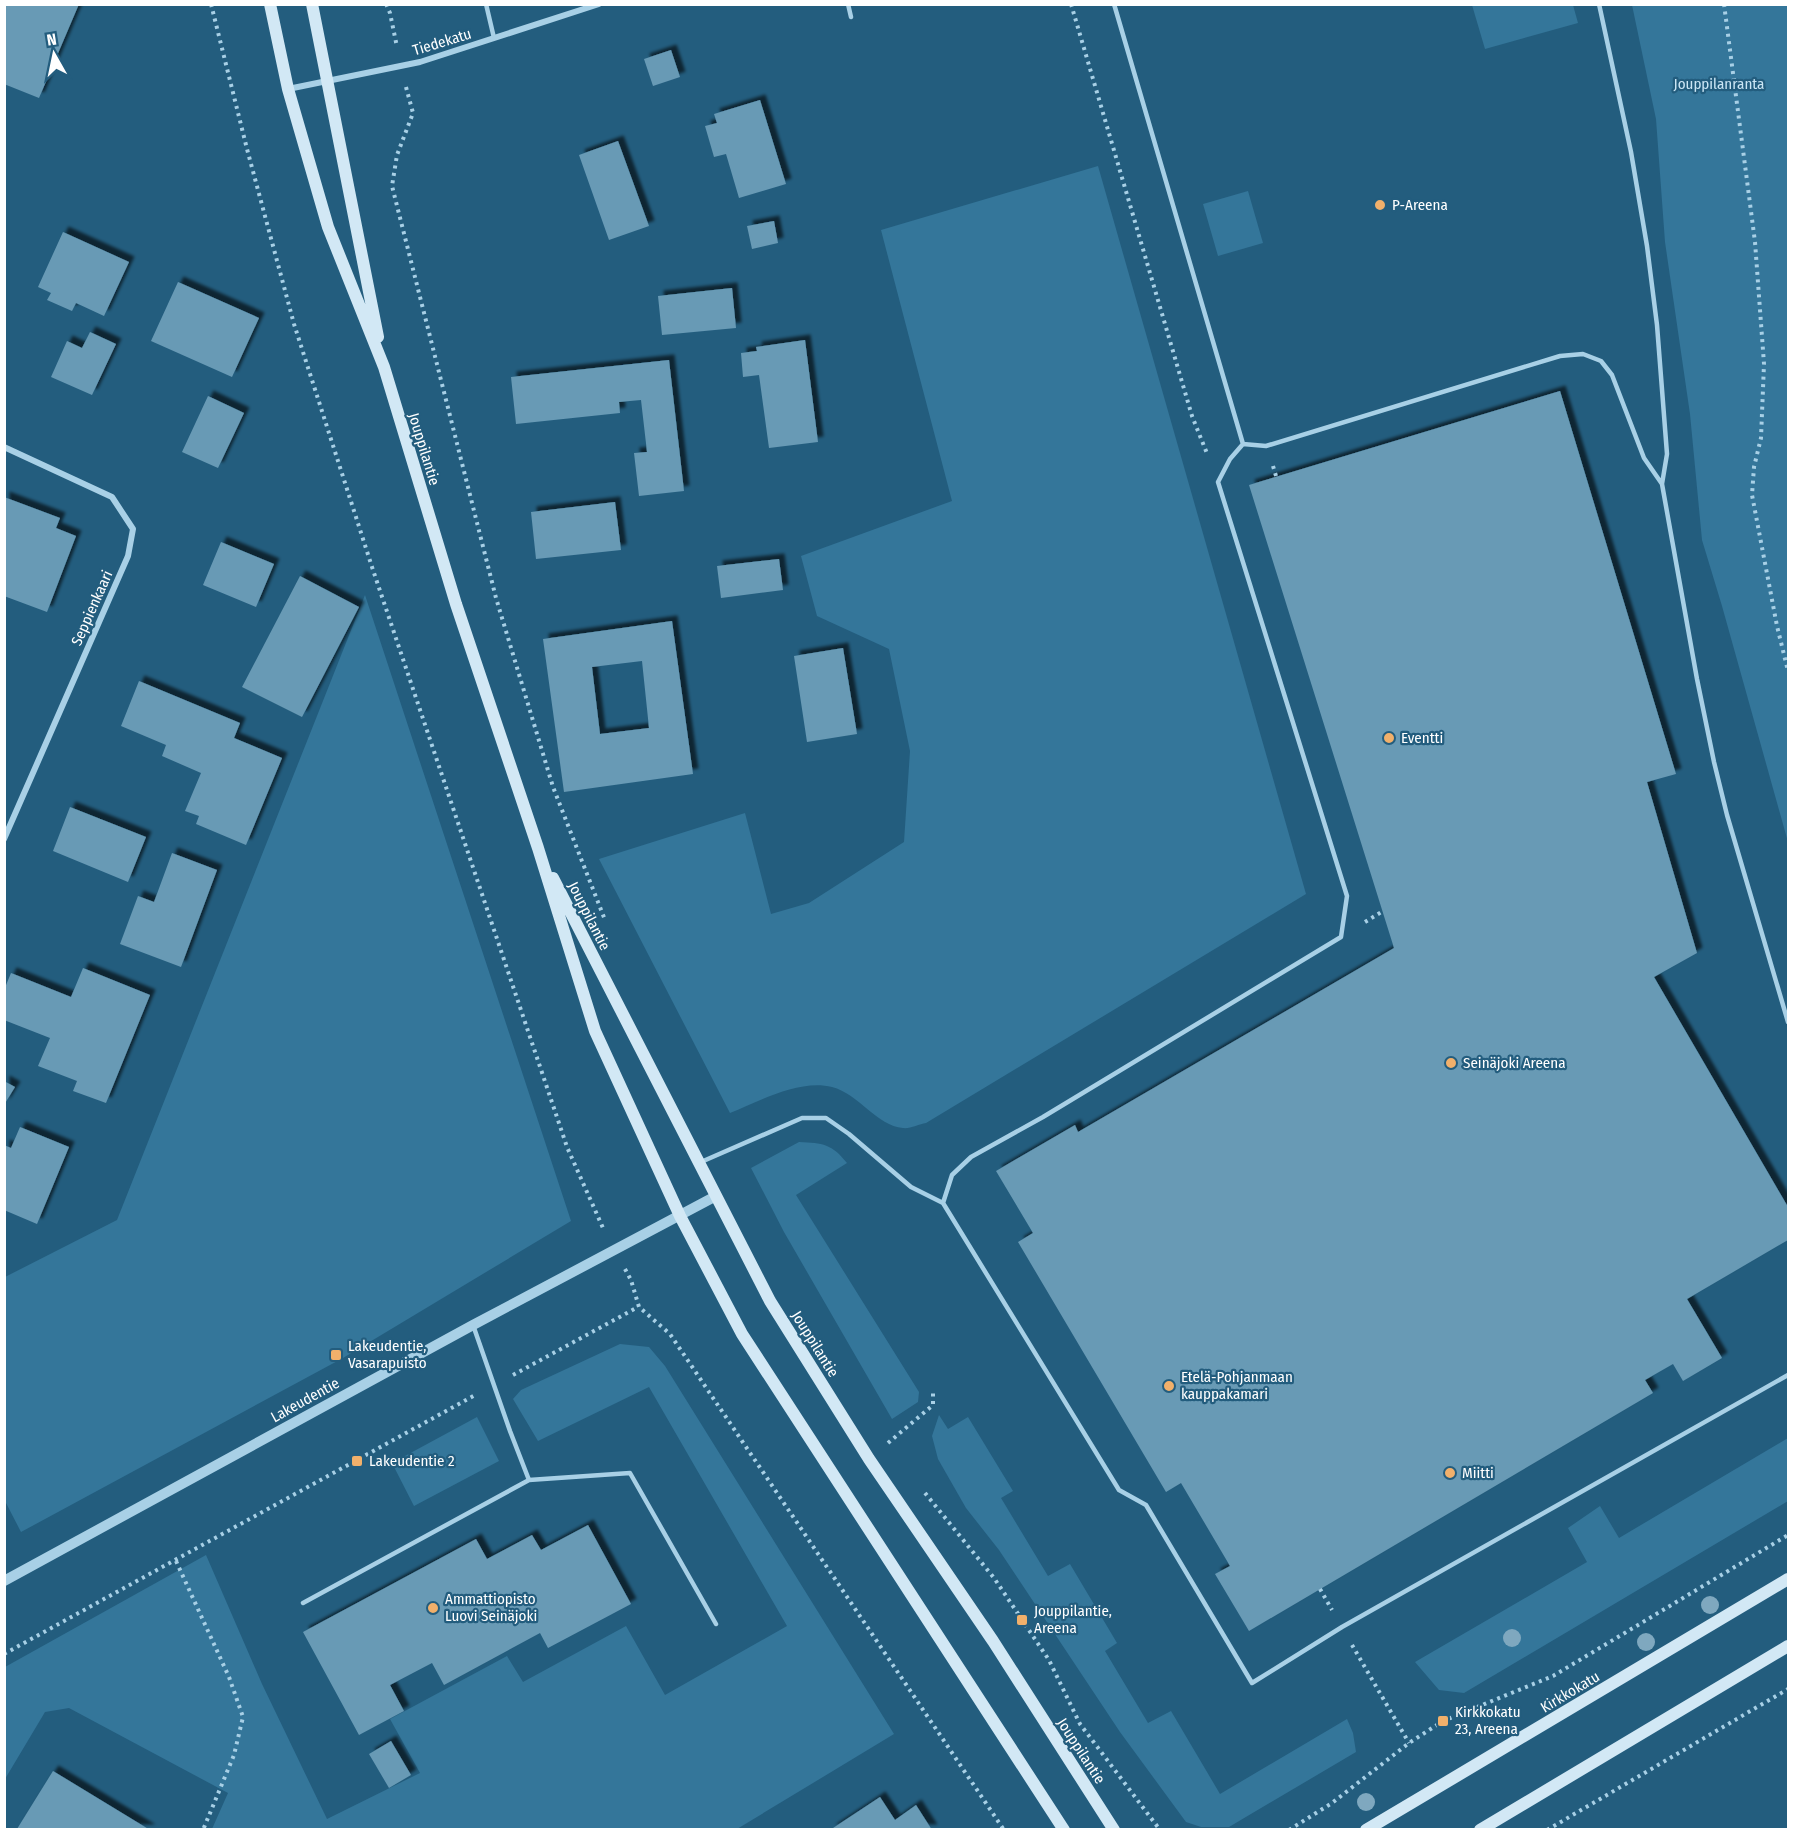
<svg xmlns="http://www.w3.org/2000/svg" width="1793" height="1834" font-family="'Fira Sans Condensed',sans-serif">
	<defs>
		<filter id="shadow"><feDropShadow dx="5.5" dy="-5.5" stdDeviation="1.5" flood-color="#0009"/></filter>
	</defs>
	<rect width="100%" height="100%" fill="#235d7e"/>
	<!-- green -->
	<path fill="#34769a" d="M1472,5H1573L1578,23L1485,49Z
		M1632,5H1788V842L1722,606L1702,540L1690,414L1665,242L1656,119Z
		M1098,166L1306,894L926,1123C919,1124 910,1129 903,1128C877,1126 859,1094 832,1087C799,1079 760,1101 730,1113L599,859L745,813L771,914L809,903L904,842L910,751L889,649L817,616L801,556L952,501L881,230Z
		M1248,191L1263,243L1218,256L1203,204Z
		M365,595L571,1221L343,1358L21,1532L5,1501V1277L117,1220Z
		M799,1142C823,1143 832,1144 847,1163L796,1195L919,1392L918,1402L892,1419L784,1232L751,1168Z
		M620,1344L649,1347L665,1366L894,1734L737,1829H212L228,1793L69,1708L45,1712L5,1779V1667L206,1555L262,1684L327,1819L420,1773L390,1719L507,1656L523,1682L626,1626L665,1695L787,1626L649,1387L538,1441L513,1399L521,1390Z
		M939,1415L948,1429L968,1417L1013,1491L1001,1498L1048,1576L1070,1564L1117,1643L1105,1651L1148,1723L1171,1711L1220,1794L1347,1719L1353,1733L1356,1752L1229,1827H1201L1186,1822L1120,1732L999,1550L966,1508L938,1459L932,1436Z
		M477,1417L499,1461L414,1506L392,1463Z
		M1788,1438V1501L1464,1693L1439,1690L1415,1662L1587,1562L1568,1528L1600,1506L1619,1538Z"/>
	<!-- building -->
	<path fill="#689ab5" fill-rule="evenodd" filter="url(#shadow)" d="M4,4H79L39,98L4,84Z
		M671,50L680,77L653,86L644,59Z
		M760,100L786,184L739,198L726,154L714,157L705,126L717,123L714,114Z
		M618,141L649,226L609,240L579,155Z
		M774,221L778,243L752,249L747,226Z
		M63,232L129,262L104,316L76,303L72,311L47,300L51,293L38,287Z
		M178,282L259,318L232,377L151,341Z
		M732,288L736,328L662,335L658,296Z
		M90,332L116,344L92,395L51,377L67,341L82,348Z
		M805,340L818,442L769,448L759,375L743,377L741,353L757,351L756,347Z
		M669,360L684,491L639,496L634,453L647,452L641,400L619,402L620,413L516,424L511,377Z
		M1560,391L1676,774L1647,782L1697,953L1654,977L1788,1207V1240L1687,1299L1722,1358L1683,1381L1673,1364L1645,1380L1653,1393L1249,1631L1215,1574L1230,1566L1181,1483L1166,1492L1018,1242L1033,1233L996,1171L1075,1125L1078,1132L1394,948L1249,485Z
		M208,396L244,413L218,468L182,452Z
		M4,497L60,518L56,528L76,536L47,612L4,596Z
		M615,502L621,550L536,559L531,512Z
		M221,542L274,564L256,607L203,585Z
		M779,559L783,590L721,598L717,566Z
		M300,576L359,607L302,717L242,687Z
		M672,621L693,774L564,792L543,639ZM642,661L649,728L600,734L592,667Z
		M843,648L857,734L807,742L794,656Z
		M139,681L240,723L234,738L282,758L246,845L196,824L199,816L185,811L201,773L162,756L166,745L121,726Z
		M70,807L146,837L128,882L53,851Z
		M172,853L217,870L181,967L120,944L138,896L154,902Z
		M83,968L150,995L106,1103L73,1091L77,1081L38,1066L50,1038L4,1020V990L11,973L71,997Z
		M4,1081L15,1087L4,1105Z
		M20,1127L69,1147L37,1224L4,1210V1145L11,1148Z
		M588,1525L631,1604L548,1648L540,1633L444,1685L432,1663L390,1685L404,1711L359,1735L303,1632L476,1539L487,1559L532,1535L541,1550Z
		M391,1741L411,1775L389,1788L369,1754Z
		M53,1771L150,1830H19L17,1829Z
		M880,1797L895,1820L916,1805L932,1830H830Z"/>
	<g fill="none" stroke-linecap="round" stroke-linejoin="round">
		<!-- path -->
		<path stroke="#a8d0e6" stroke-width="4" stroke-dasharray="3 4.5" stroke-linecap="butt" d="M211,4L247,149L294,324L372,567L567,1147L603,1228
			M386,4L390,13L397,47
			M1071,4L1192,416L1208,456
			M1724,4L1755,242L1764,364L1761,438L1754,467L1752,495L1777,626L1788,671
			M406,87L413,113L397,155L392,186L496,598L553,787L605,920
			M1273,466L1276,476
			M1365,922L1383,911
			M625,1269L631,1280L639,1307L670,1334L1004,1830
			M513,1375L638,1307
			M888,1443L933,1405V1390
			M925,1493L994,1578L1049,1660L1080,1724L1160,1830
			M176,1561L229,1677L243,1717L234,1755L203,1830
			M1320,1589L1332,1610
			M1352,1645L1409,1743
			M4,1654L477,1394
			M1289,1830L1332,1803L1409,1743L1443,1721L1553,1676L1788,1535
			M1547,1830L1788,1689"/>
		<!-- service -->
		<path stroke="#a8d0e6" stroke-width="4.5" d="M486,4L494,38
			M848,4L851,17
			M1114,4L1243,444L1266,446L1560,356L1583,354L1601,361L1612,375L1644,458L1662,484
			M1599,4L1631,152L1647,246L1657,325L1667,454L1662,484L1697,679L1714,762L1727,815L1788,1022
			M1243,444L1230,459L1218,482L1347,896L1341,937L1043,1117L971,1157L952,1175L943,1203L1119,1490L1146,1505L1252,1683L1342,1627L1788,1375
			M701,1162L802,1118H826L849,1134L911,1187L943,1203
			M473,1325L510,1431L529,1480L630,1473L716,1624
			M303,1603L529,1480"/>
		<!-- minor -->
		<path stroke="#a8d0e6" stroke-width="6" d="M288,89L420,62L599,4
			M4,447L112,497L133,529L128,556L4,839"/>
		<!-- tertiary -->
		<path stroke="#a8d0e6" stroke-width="10" d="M4,1581L473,1325L716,1196"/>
		<!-- secondary -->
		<path stroke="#d2e8f5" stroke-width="12" d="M270,4L288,89L328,227L384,367L456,604L538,848L595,1031L680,1216L742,1334L1064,1830
			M312,4L378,337
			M553,878L770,1301L869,1459L993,1641L1114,1830
			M1366,1830L1788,1579
			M1480,1830L1788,1646"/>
	</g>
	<!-- trees -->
	<g fill="#7fa8bf">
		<circle cx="1710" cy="1605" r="9"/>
		<circle cx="1512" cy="1638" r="9"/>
		<circle cx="1646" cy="1642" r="9"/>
		<circle cx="1366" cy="1802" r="9"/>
	</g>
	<!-- markers -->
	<g fill="#f1b06b" stroke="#235d7e" stroke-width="2">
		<circle cx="1380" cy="205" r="6"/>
		<circle cx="1389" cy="738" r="6"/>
		<circle cx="1451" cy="1063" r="6"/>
		<rect x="330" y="1349" width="12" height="12" rx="3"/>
		<circle cx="1169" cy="1386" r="6"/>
		<rect x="351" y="1455" width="12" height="12" rx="3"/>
		<circle cx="1450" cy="1473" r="6"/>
		<circle cx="433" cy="1608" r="6"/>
		<rect x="1016" y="1614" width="12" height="12" rx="3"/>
		<rect x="1437" y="1715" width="12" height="12" rx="3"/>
	</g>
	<g text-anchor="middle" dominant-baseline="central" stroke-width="4.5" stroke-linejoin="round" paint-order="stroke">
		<!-- street labels -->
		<g font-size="15" fill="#fff" stroke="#235d7e">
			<text transform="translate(442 42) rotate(-17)">Tiedekatu</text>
			<text transform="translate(424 449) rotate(73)">Jouppilantie</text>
			<text transform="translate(92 608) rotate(-66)">Seppienkaari</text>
			<text transform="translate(589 916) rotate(63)">Jouppilantie</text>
			<text transform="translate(815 1344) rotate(58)">Jouppilantie</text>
			<text transform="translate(305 1400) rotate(-29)">Lakeudentie</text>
			<text transform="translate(1570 1692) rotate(-31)">Kirkkokatu</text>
			<text transform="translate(1081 1751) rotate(57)">Jouppilantie</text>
		</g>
		<!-- park labels -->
		<g font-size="15" fill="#cbe6f5" stroke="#235d7e">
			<text x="1719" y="84">Jouppilanranta</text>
		</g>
		<!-- poi labels -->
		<g font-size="15" fill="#fff" stroke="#235d7e" text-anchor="start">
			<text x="1392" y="205">P-Areena</text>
			<text x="1401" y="738">Eventti</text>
			<text x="1463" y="1063">Seinäjoki Areena</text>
			<text x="348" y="1346">Lakeudentie,<tspan x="348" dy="17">Vasarapuisto</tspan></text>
			<text x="1181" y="1377">Etelä-Pohjanmaan<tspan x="1181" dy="17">kauppakamari</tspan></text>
			<text x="369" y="1461">Lakeudentie 2</text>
			<text x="1462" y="1473">Miitti</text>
			<text x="445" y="1599">Ammattiopisto<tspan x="445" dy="17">Luovi Seinäjoki</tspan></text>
			<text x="1034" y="1611">Jouppilantie,<tspan x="1034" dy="17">Areena</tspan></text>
			<text x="1455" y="1712">Kirkkokatu<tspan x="1455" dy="17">23, Areena</tspan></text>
		</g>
	</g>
	<!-- border -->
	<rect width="1793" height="1834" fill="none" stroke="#ffffff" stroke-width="12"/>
	<!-- north arrow -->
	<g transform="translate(54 54) rotate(351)" stroke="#235d7e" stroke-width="4.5" paint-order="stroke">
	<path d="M0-4.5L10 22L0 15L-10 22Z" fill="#ffffff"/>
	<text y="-9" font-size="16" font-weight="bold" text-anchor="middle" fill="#ffffff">N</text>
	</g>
</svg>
